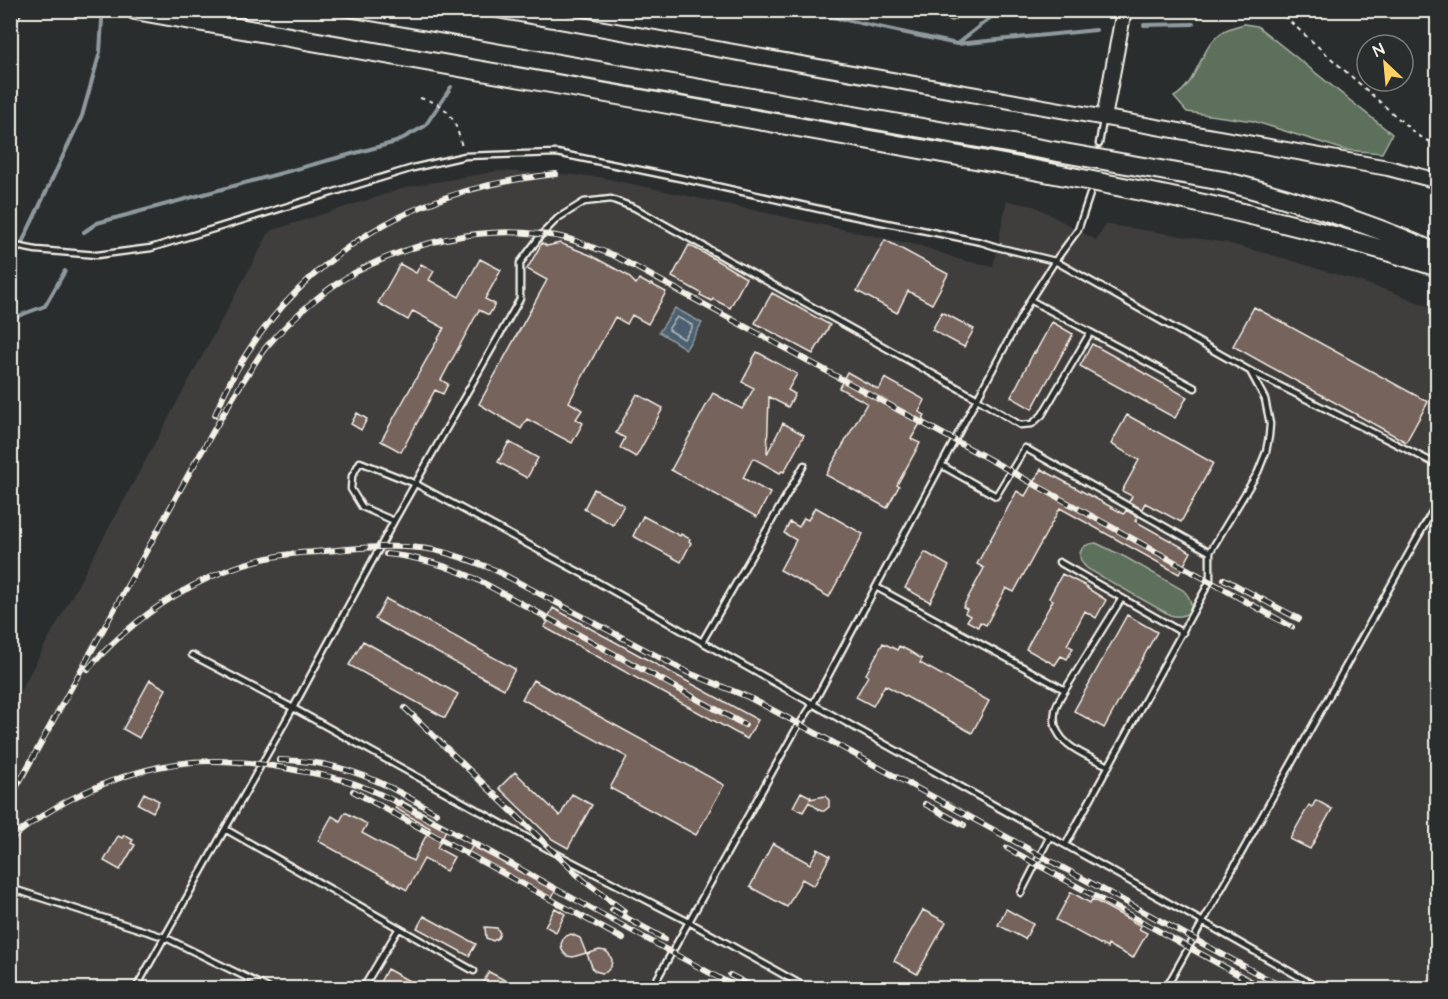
<svg xmlns="http://www.w3.org/2000/svg" width="1448" height="999" font-family="'Architects Daughter',sans-serif">
	<rect width="100%" height="100%" fill="#2a2d2e"/>
	<filter id="ink" filterUnits="userSpaceOnUse"><feTurbulence type="fractalNoise" baseFrequency=".0167" numOctaves="2"/><feDisplacementMap in="SourceGraphic" scale="12" xChannelSelector="R" yChannelSelector="G"/><feConvolveMatrix kernelMatrix="1 2 1 2 8 2 1 2 1" color-interpolation-filters="sRGB"/></filter>
	<g filter="url(#ink)">
		<!-- built -->
		<path fill="#403d3c" d="M498,171L546,173L599,177L921,246L961,260L993,267L1007,201L1034,206L1096,240L1106,225H1110L1227,243L1283,258L1393,292L1437,310V988H11V712L16,699L270,231L408,187Z"/>
		<!-- green -->
		<path fill="#5c705b" stroke="#a8b0a2" stroke-width="1.5" d="M888,11L964,10V11L953,21L917,16Z
			M1244,24L1257,26L1392,134L1382,153L1345,150L1253,121L1187,112L1174,97C1200,82 1199,44 1226,30C1232,27 1238,26 1244,24Z
			M1096,543L1125,557L1183,590C1198,604 1190,621 1170,615L1088,569C1075,558 1078,544 1096,543Z"/>
		<!-- water -->
		<path fill="#4b606f" stroke="#8f9a9f" stroke-width="1.5" d="M675,308L702,323L686,349L659,332Z"/>
		<g fill="none" stroke-linecap="round" stroke-linejoin="round">
			<!-- shore -->
			<path stroke="#b0b7b8" stroke-width="1.5" d="M677,317L692,325V328L684,339L669,330V328Z"/>
			<!-- stream -->
			<path stroke="#8f9a9f" stroke-width="4" d="M800,10L957,44L1096,30
				M1144,25L1193,24
				M958,43L1000,10
				M84,232L97,223L396,142L425,126L451,87
				M10,268L82,116L100,52L102,20
				M10,319L45,306L65,271"/>
		</g>
		<!-- building -->
		<path fill="#74635c" stroke="#f4f1e8" stroke-width="1.5" d="M885,240L948,274L932,304L908,291L897,313L857,291Z
			M542,243L547,246L560,243L590,255L627,275L636,284L639,279L650,285L651,284L666,292L648,324L632,315L627,324L615,317L569,402L582,410L576,419L583,423L572,443L527,419L521,429L479,404L547,280L527,269Z
			M689,245L711,257L746,278L730,308L713,299L712,301L700,295L701,293L672,277Z
			M480,259L501,270L485,299L495,304L489,315L479,310L441,380L448,384L443,394L435,390L401,452L381,441L444,328L413,311L408,320L378,303L400,264L416,273L421,264L434,271L429,280L459,297Z
			M772,293L830,325L813,354L755,323Z
			M1254,307L1428,402L1406,442L1233,346Z
			M942,312L974,329L964,347L932,330Z
			M1052,322L1073,334L1032,409L1011,397L1034,352L1035,353Z
			M1092,344L1187,397L1175,418L1080,366Z
			M757,352L797,374L788,390L795,394L788,407L769,397L767,454L783,423L804,435L784,472L782,471L780,473L753,458L743,478L770,493L757,517L671,470L713,393L742,409L754,388L742,382L752,363L751,362Z
			M847,372L879,390L885,378L925,400L919,412L925,415L911,439L920,443L897,485L899,486L887,508L826,475L867,403L839,388Z
			M637,394L663,408L636,457L620,448L625,438L616,433Z
			M357,413L367,419L361,430L351,424Z
			M1127,415L1213,463L1181,522L1145,503L1142,509L1129,502L1132,496L1122,491L1139,460L1111,444Z
			M509,442L538,458L527,478L498,462Z
			M1041,469L1124,514L1126,510L1138,517L1135,521L1191,552L1179,574L1060,508L1014,592L1006,588L986,625L980,622L978,627L967,621L970,616L965,613L967,609L963,607L984,568L977,564L1017,491L1025,496Z
			M594,489L624,505L613,525L584,509Z
			M815,507L863,534L829,597L780,570L796,540L784,533L790,522L799,527L804,518L808,520Z
			M643,516L680,536L681,534L690,539L689,541L691,543L681,562L633,536Z
			M925,552L949,566L930,602L905,588Z
			M1062,574L1088,587L1087,588L1106,600L1096,618L1085,611L1067,645L1073,648L1067,659L1061,656L1055,665L1026,649L1053,600L1049,598Z
			M386,599L515,669L504,689L375,619Z
			M553,608L758,720L747,739L544,627L548,622L546,621Z
			M1127,615L1157,632L1104,728L1074,711Z
			M363,641L458,694L445,718L349,665Z
			M883,643L897,650L899,646L909,651L922,659L920,663L989,701L972,733L885,685L873,706L856,697L868,676L866,674Z
			M150,680L166,689L139,738L123,729Z
			M533,680L724,785L696,835L610,788L627,757L522,699Z
			M515,772L560,816L572,794L592,805L568,848L552,839L499,788Z
			M801,792L811,797L810,799L825,796L829,800V807L824,811H821L809,802L803,812L793,807Z
			M144,793L159,801L153,812L138,804Z
			M400,800L448,826L437,848L454,857L446,871L424,859L407,890L318,841L332,816L340,821L345,812L367,824L362,833L413,861L430,828L395,808Z
			M1316,800L1332,809L1310,849L1290,839L1309,805L1312,807Z
			M124,835L133,840L131,843L135,845L120,870L104,861L118,836L122,838Z
			M773,843L810,864L818,849L830,856L814,886L802,879L787,907L750,887Z
			M472,846L555,891L551,899L468,854Z
			M1071,892L1090,903L1092,899L1141,926L1139,929L1147,933L1133,958L1108,945L1107,948L1056,920Z
			M555,908L565,914L556,932L545,926Z
			M1006,909L1033,924L1025,939L998,925Z
			M923,910L946,922L917,974L894,961Z
			M424,916L476,944L469,956L417,928Z
			M485,927L497,928L500,933L498,938L493,941L486,938Z
			M571,934L580,938L586,953L573,957L567,956L564,953L562,950L561,944L564,937Z
			M599,950L606,951L609,954L612,960L611,967L606,972L602,973L595,971L593,969L587,954Z
			M387,969L422,988H388L379,984Z
			M489,972L520,988H480Z"/>
		<g fill="none" stroke-linecap="round" stroke-linejoin="round">
			<!-- lane casing -->
			<g stroke="#f4f1e8" stroke-width="9">
				<path id="lane" d="M1099,144L1103,120
					M10,245L36,250L97,255L151,248L413,168L465,156L557,153L689,180L837,213L981,242L997,247L1055,261L1250,371L1265,399L1270,424L1269,436L1266,452L1258,472L1210,552V581L1066,844
					M1030,300L1195,388
					M1250,371L1438,465
					M941,465L996,496L1025,448L1210,552
					M394,521L362,507L351,489L352,476L360,462L416,484L592,579L702,642L1203,922L1319,988
					M1059,562L1183,633
					M876,587L1065,690
					M702,642L804,465
					M192,655L293,708L555,853L689,922L807,988
					M1109,766C1087,756 1049,743 1055,712C1055,707 1058,703 1060,698L1122,598
					M225,829L474,971
					M10,888L164,937L268,988
					M1021,893L1050,836
					M136,988L293,708L394,521L520,299V263L541,235L558,218L584,202L611,199L635,208L976,398L1020,425L1032,424L1042,415L1090,333
					M363,988L399,928
					M652,988L795,731L813,704L1030,300L1055,261L1078,230L1090,194
					M1166,988L1438,501"/>
			</g>
			<!-- secondary casing -->
			<g stroke="#f4f1e8" stroke-width="18">
				<path id="secondary" d="M497,10L1388,168L1438,181
					M10,16L14,10
					M1104,118L1124,10"/>
			</g>
			<!-- highway casing -->
			<g stroke="#f4f1e8" stroke-width="22">
				<path id="highway" d="M135,10C378,53 622,95 865,139C1057,174 1251,206 1438,267
					M251,10L1223,181C1296,200 1369,222 1438,254"/>
			</g>
			<!-- path -->
			<path stroke="#f4f1e8" stroke-width="2" stroke-dasharray="4.5 4.5" stroke-linecap="butt" d="M1277,10L1417,135L1438,146
				M10,31L18,33
				M420,98C426,100 433,101 439,105C454,114 458,131 462,147"/>
			<!-- lane -->
			<use href="#lane" stroke="#2a2d2e" stroke-width="4.5"/>
			<!-- secondary -->
			<use href="#secondary" stroke="#2a2d2e" stroke-width="14"/>
			<!-- highway -->
			<use href="#highway" stroke="#2a2d2e" stroke-width="18"/>
			<!-- rail casing -->
			<g stroke="#f4f1e8" stroke-width="6">
				<path id="rail" d="M215,415C252,322 330,244 423,206C466,188 510,179 556,174
					M193,467C212,434 230,400 251,369C256,361 261,353 267,346C291,319 322,291 354,273C410,243 475,227 539,234C546,235 554,235 561,237C579,241 596,249 613,255L976,452L1292,627
					M313,552C353,549 394,543 434,550C455,554 475,562 495,570L689,673L748,697L799,724L1284,988
					M386,554C418,557 449,566 478,580L745,725
					M1224,579L1299,619
					M88,669C146,603 230,553 320,552
					M405,708L583,880L624,911
					M279,760C311,760 344,767 374,780C396,789 416,802 436,813
					M353,791L623,939
					M10,799L197,459
					M925,804L964,825
					M10,840C63,794 144,761 214,761C244,761 271,765 300,771C322,775 345,779 366,788C384,795 402,805 419,814C462,836 504,860 547,884C610,919 674,954 738,988
					M1007,848L1263,988
					M612,910L665,939
					M730,975L755,988"/>
			</g>
			<!-- rail -->
			<use href="#rail" stroke="#2a2d2e" stroke-width="4" stroke-dasharray="11" stroke-linecap="butt"/>
		</g>
	</g>
	<!-- margin -->
	<rect width="1448" height="999" fill="none" stroke="#2a2d2e" stroke-width="36"/>
	<rect x="18" y="18" width="1412" height="963" fill="none" stroke="#f4f1e8" stroke-width="2" filter="url(#ink)"/>
	<!-- north arrow -->
	<g transform="translate(1385 63) rotate(334)"><circle r="28" fill="#2a2d2e" stroke="#7b7b78" stroke-width="1.5"/>
	<path d="M0-4.5L10 22L0 15L-10 22Z" fill="#ffd166"/>
	<text y="-9" font-size="16" font-weight="bold" text-anchor="middle" fill="#f4f1e8">N</text>
	</g>
</svg>
